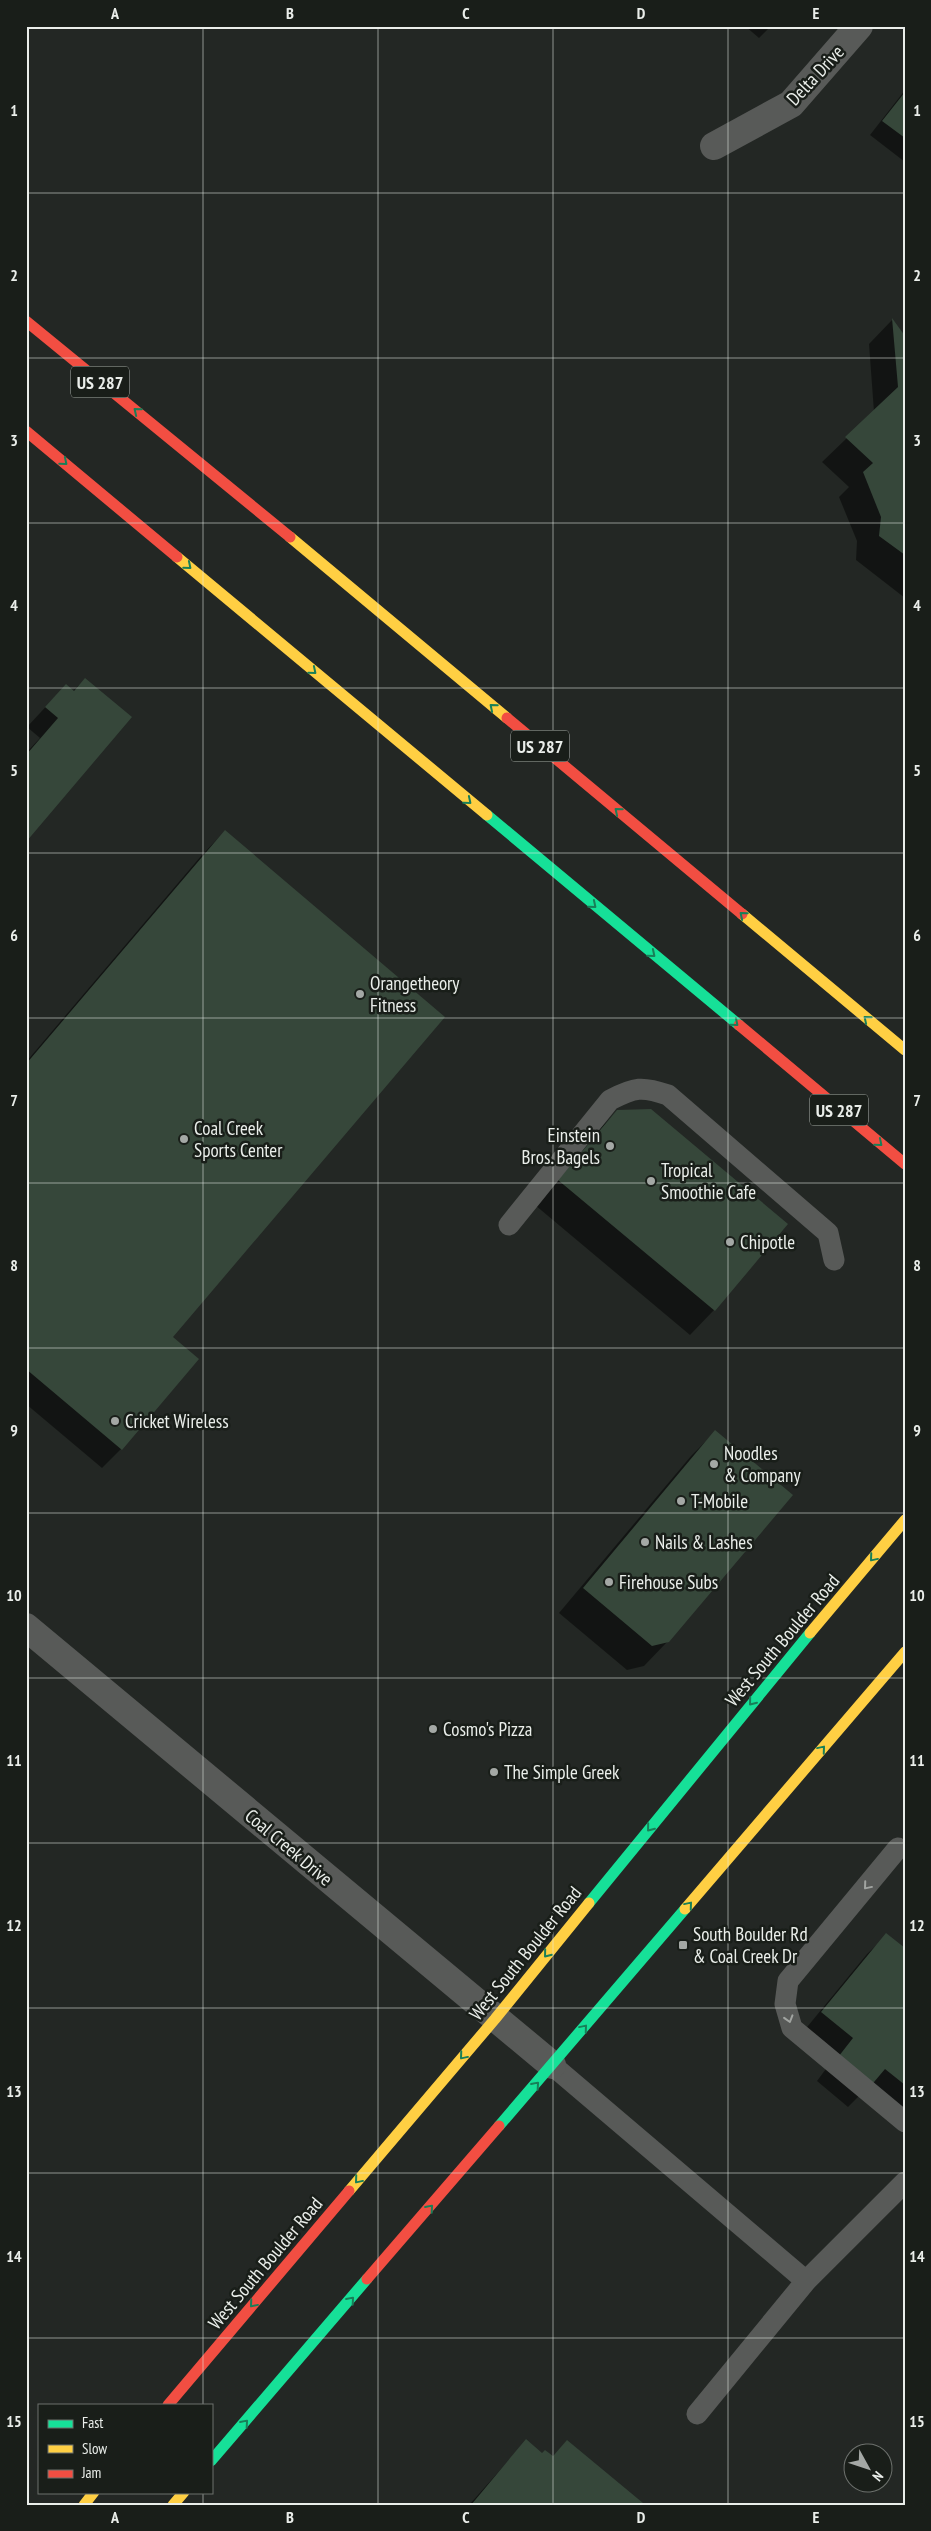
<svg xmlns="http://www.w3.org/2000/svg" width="931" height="2531" font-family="'PT Sans Narrow',sans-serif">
	<rect width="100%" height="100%" fill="#232724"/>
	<!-- shadow -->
	<path fill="#0007" d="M745,26H771L759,38Z
		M905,90V162L870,135Z
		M892,320L905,338V598L856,560L857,541L839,497L849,487L822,462L874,412L869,344Z
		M85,679L26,840V753L40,738L27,727L66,685L73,691Z
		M225,831L171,1338L121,1449L102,1468L26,1404V1062L201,856Z
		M617,1111L786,1224L714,1310L690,1335L535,1205L593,1136Z
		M715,1432L668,1641L644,1666L627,1670L559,1613L691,1456Z
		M887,1935L905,1950V2112L866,2089L848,2107L817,2081L834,2058L803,2032L867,1954Z
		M526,2441L542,2455L552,2457L567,2441L641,2503L469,2505Z"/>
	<!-- building -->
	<path fill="#36473a" d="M905,92V138L882,121Z
		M892,318L905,336V555L879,536L881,517L863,472L873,463L845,437L898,387Z
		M85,678L132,717L26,842V755L58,718L45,707L66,684L74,691Z
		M225,830L445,1017L173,1337L199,1359L122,1450L26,1369V1064Z
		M651,1109L788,1224L715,1311L558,1180L617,1110Z
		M715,1430L793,1495L669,1642L652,1646L583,1588Z
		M886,1933L905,1948V2085L885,2069L869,2088L835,2061L853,2038L821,2012Z
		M526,2439L542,2453L545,2450L553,2456L567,2440L643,2503L471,2505Z"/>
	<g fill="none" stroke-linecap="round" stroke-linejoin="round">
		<!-- lane -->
		<path stroke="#585a58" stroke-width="21" d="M509,1225L610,1100C635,1087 642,1086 668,1095L828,1233L834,1260
			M898,1848L788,1981L785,2004L792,2028L905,2122
			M552,2065L806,2281
			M697,2414L806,2281L905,2182"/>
		<!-- street -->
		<path stroke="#585a58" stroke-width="28" d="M714,146L791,104L859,26
			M26,1627L552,2065"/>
		<!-- fast -->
		<path stroke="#16e098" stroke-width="11" d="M487,815L739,1025
			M589,1903L810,1633
			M499,2126L685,1909
			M211,2461L367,2279"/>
		<!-- slow -->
		<path stroke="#ffcf43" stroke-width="11" d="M290,537L507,718
			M177,557L487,815
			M742,914L905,1050
			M810,1633L905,1520
			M685,1909L905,1652
			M349,2191L495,2019L589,1903
			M84,2505L94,2492
			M173,2505L184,2492"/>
		<!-- jam -->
		<path stroke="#f24e42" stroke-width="11" d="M26,321L290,537
			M26,431L177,557
			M507,718L742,914
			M739,1025L905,1164
			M367,2279L499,2126
			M168,2405L349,2191"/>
	</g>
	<!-- one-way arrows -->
	<defs><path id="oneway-chevron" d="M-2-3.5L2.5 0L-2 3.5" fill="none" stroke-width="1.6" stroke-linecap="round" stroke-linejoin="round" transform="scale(1.25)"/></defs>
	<g stroke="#187f58">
		<use href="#oneway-chevron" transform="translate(137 411) rotate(-141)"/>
		<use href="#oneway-chevron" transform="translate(64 462) rotate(40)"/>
		<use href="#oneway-chevron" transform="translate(188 566) rotate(40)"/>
		<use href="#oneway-chevron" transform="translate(313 671) rotate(40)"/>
		<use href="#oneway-chevron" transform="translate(493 707) rotate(-140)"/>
		<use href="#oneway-chevron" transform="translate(468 801) rotate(40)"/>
		<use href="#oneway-chevron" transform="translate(618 811) rotate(-140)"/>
		<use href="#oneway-chevron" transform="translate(593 905) rotate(40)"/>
		<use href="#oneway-chevron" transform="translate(743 915) rotate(-140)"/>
		<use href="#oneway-chevron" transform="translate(652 954) rotate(40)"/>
		<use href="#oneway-chevron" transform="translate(867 1019) rotate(-140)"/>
		<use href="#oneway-chevron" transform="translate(735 1023) rotate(40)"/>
		<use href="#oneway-chevron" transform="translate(879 1143) rotate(40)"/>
		<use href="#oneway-chevron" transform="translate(873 1558) rotate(130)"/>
		<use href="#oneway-chevron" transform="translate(752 1702) rotate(129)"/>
		<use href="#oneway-chevron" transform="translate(822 1749) rotate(-50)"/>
		<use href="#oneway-chevron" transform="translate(650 1828) rotate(129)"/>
		<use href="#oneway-chevron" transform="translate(689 1905) rotate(-50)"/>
		<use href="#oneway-chevron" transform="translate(547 1954) rotate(129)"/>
		<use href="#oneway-chevron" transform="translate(584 2028) rotate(-50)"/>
		<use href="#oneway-chevron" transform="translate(463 2056) rotate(130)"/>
		<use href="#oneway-chevron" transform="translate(536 2085) rotate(-49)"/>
		<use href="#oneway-chevron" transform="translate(358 2180) rotate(130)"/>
		<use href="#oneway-chevron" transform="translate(430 2208) rotate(-49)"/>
		<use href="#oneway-chevron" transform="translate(351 2300) rotate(-49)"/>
		<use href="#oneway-chevron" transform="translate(253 2304) rotate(130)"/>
		<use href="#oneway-chevron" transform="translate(245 2423) rotate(-49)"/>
	</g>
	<g stroke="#a1a4a1">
		<use href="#oneway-chevron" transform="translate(867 1886) rotate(130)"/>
		<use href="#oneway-chevron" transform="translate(789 2019) rotate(73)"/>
	</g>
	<!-- grid -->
	<path fill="none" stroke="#eaeeea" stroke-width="1" stroke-opacity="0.55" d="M203,26V2405M378,26V2505M553,26V2505M728,26V2505M26,193H905M26,358H905M26,523H905M26,688H905M26,853H905M26,1018H905M26,1183H905M26,1348H905M26,1513H905M26,1678H905M26,1843H905M26,2008H905M26,2173H905M26,2338H905M203,2492V2505"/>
	<!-- markers -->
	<g fill="#a4a8a5" stroke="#191e19" stroke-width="2">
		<circle cx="360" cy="994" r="5"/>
		<circle cx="184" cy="1139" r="5"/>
		<circle cx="610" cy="1146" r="5"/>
		<circle cx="651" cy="1181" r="5"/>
		<circle cx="730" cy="1242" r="5"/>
		<circle cx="115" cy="1421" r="5"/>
		<circle cx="714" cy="1464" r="5"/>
		<circle cx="681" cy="1501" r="5"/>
		<circle cx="645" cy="1542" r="5"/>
		<circle cx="609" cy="1582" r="5"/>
		<circle cx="433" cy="1729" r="5"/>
		<circle cx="494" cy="1772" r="5"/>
		<rect x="678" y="1940" width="10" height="10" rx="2.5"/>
	</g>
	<g text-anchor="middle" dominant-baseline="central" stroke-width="5" stroke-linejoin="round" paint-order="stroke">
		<!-- shield labels -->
		<g fill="#191e19" stroke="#abb0ab" stroke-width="1">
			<rect x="71" y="366.5" width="58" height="31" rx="4"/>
			<rect x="511" y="730.5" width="58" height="31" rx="4"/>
			<rect x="810" y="1094.5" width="58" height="31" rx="4"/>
		</g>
		<g font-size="18" font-weight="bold" fill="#eaeeea">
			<text x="100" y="382">US 287</text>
			<text x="540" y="746">US 287</text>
			<text x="839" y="1110">US 287</text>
		</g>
		<!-- street labels -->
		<g font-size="19" fill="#eaeeea" stroke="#191e19">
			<text transform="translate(815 75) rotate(-47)">Delta Drive</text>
			<text transform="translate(782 1640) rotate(-50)">West South Boulder Road</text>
			<text transform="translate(289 1847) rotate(40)">Coal Creek Drive</text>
			<text transform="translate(525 1953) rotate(-51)">West South Boulder Road</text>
			<text transform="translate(265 2263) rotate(-50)">West South Boulder Road</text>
		</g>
		<!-- poi labels -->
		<g font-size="19" fill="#eaeeea" stroke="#191e19" text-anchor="start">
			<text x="370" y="983">Orangetheory<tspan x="370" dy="22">Fitness</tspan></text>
			<text x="194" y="1128">Coal Creek<tspan x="194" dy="22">Sports Center</tspan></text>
			<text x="600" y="1135" text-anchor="end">Einstein<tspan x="600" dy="22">Bros. Bagels</tspan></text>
			<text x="661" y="1170">Tropical<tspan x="661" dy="22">Smoothie Cafe</tspan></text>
			<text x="740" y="1242">Chipotle</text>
			<text x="125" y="1421">Cricket Wireless</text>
			<text x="724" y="1453">Noodles<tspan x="724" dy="22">&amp; Company</tspan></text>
			<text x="691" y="1501">T-Mobile</text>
			<text x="655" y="1542">Nails &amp; Lashes</text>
			<text x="619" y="1582">Firehouse Subs</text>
			<text x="443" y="1729">Cosmo's Pizza</text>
			<text x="504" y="1772">The Simple Greek</text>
			<text x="693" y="1934">South Boulder Rd<tspan x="693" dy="22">&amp; Coal Creek Dr</tspan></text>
		</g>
	</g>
	<!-- border -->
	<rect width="931" height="2531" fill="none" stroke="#191e19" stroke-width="55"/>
	<!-- legend -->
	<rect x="38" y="2404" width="175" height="90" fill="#191e19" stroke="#6d716d"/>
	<rect x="48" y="2420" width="25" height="8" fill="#16e098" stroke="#6d716d"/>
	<text x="82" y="2428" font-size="15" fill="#eaeeea">Fast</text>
	<rect x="48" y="2445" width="25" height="8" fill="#ffcf43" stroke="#6d716d"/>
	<text x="82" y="2454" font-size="15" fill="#eaeeea">Slow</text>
	<rect x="48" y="2470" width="25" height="8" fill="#f24e42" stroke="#6d716d"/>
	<text x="82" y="2478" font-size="15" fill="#eaeeea">Jam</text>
	<!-- north arrow -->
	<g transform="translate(868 2468) rotate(130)"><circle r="24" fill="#191e19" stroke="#6d716d"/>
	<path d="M0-4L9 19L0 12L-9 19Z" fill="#a4a8a5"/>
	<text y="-8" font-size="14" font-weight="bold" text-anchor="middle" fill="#eaeeea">N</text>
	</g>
	<rect x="28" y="28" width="876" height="2476" fill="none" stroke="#eaeeea" stroke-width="2"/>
	<g font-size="16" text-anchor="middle" font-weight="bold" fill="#eaeeea">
		<text x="115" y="19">A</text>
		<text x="290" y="19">B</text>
		<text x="466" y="19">C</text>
		<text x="641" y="19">D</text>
		<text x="816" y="19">E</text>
		<text x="14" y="116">1</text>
		<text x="917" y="116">1</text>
		<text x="14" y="281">2</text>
		<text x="917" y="281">2</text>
		<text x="14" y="446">3</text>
		<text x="917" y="446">3</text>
		<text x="14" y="611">4</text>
		<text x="917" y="611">4</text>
		<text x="14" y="776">5</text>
		<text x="917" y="776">5</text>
		<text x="14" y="941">6</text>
		<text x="917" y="941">6</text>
		<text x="14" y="1106">7</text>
		<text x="917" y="1106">7</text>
		<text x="14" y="1271">8</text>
		<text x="917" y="1271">8</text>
		<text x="14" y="1436">9</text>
		<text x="917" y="1436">9</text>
		<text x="14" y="1601">10</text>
		<text x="917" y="1601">10</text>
		<text x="14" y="1766">11</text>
		<text x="917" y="1766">11</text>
		<text x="14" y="1931">12</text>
		<text x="917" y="1931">12</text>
		<text x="14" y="2097">13</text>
		<text x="917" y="2097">13</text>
		<text x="14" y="2262">14</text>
		<text x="917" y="2262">14</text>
		<text x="14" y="2427">15</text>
		<text x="917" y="2427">15</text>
		<text x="115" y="2523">A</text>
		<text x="290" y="2523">B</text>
		<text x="466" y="2523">C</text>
		<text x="641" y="2523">D</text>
		<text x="816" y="2523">E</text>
	</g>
</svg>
